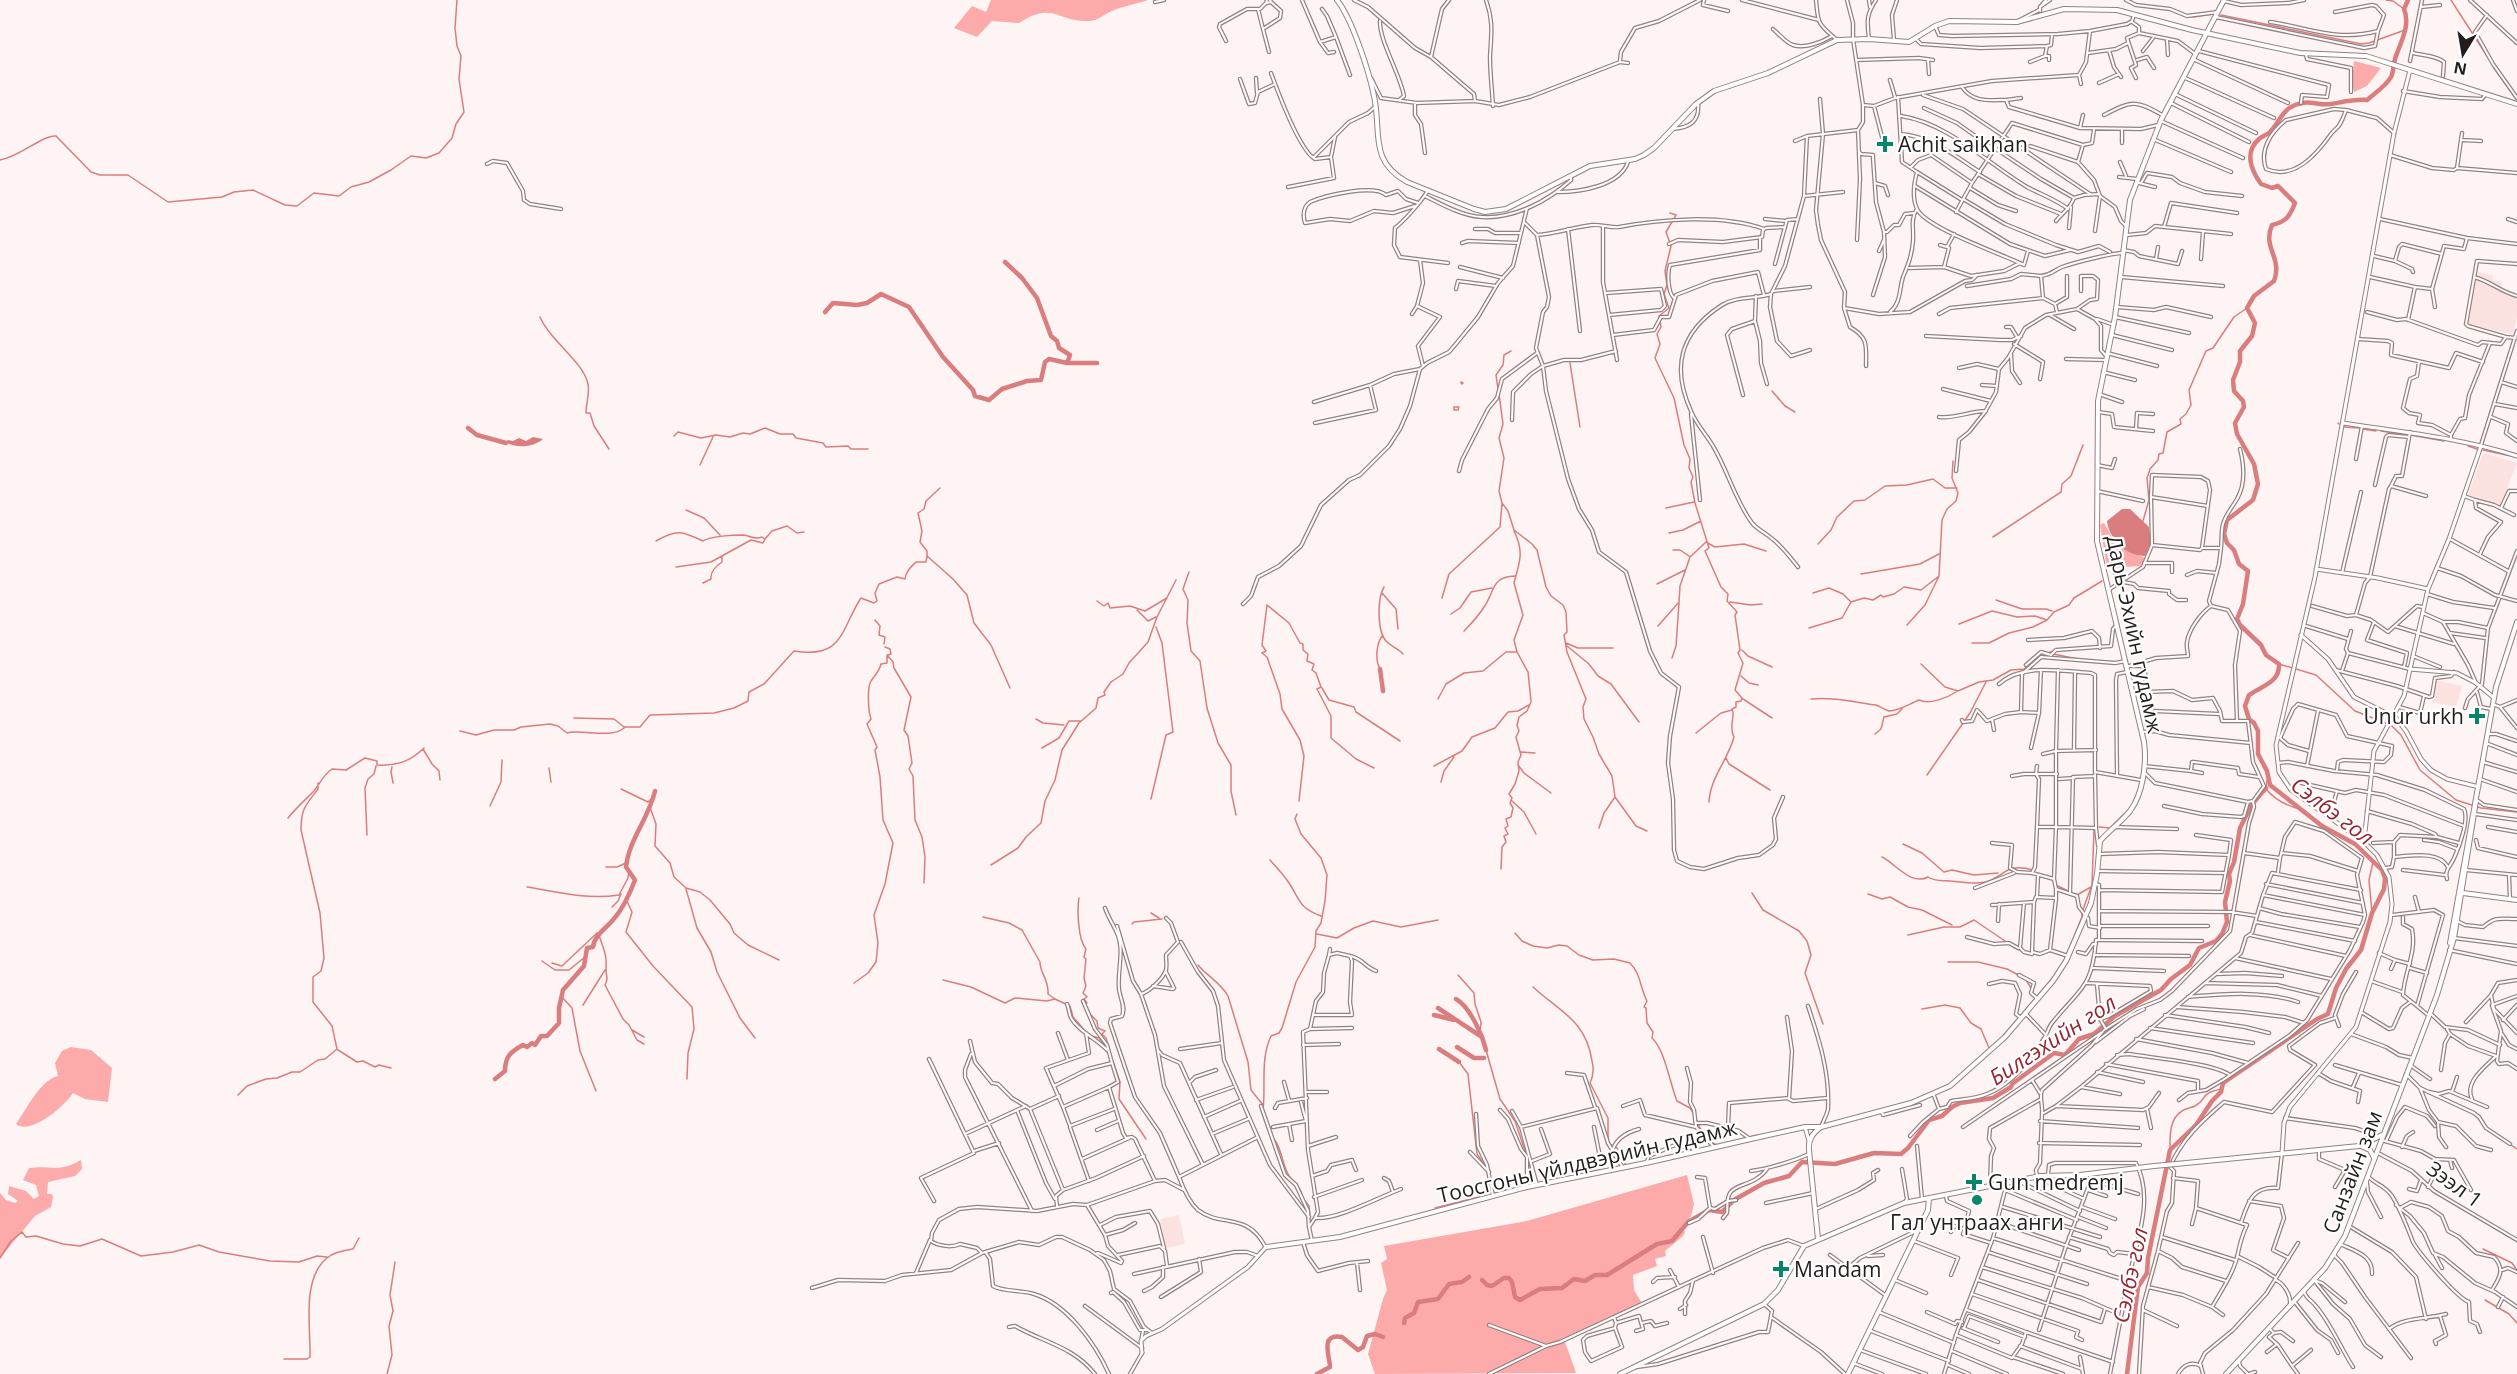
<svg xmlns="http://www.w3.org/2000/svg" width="2517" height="1374" font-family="'Open Sans',sans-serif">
	<rect width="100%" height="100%" fill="#fdf4f3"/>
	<!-- built -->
	<path fill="#fbe2e1" d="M2478,272L2493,275V280L2502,282L2501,290L2517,294V317L2513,334L2468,325Z
		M2483,453L2517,463L2500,506L2468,495Z
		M2436,680L2462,686L2456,707L2432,702Z
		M1179,1215L1185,1244L1166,1248L1160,1219Z"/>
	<!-- green -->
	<path fill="#fcabaa" d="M991,0H1148C1136,4 1123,6 1112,11C1104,14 1099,20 1090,21C1058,23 1054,0 1019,23L992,21L977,37L954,28L972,6L986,12Z
		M2354,61L2381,68L2367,86L2354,92L2352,81Z
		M2104,523L2117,546L2145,558L2141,566L2107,568L2100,525Z
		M71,1047L91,1050L112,1068L108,1102L85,1099L73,1093C66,1105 30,1136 16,1124C27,1109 40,1080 58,1076L55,1063L62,1051Z
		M81,1160L82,1169L75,1176L48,1182L47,1194H52L53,1197L51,1207L35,1216L0,1258V1193L6,1200L15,1203L18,1201L8,1194L9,1186L26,1191L34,1199L39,1196L36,1185L23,1180L29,1168C52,1165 59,1173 81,1160Z
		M1687,1175L1694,1204L1691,1216L1681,1227L1685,1232L1683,1236L1665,1251L1666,1256L1655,1259L1657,1266L1633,1275L1634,1290L1643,1305L1564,1339L1576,1373L1375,1374L1368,1354L1383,1299L1387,1290L1381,1263L1387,1259L1384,1246L1527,1221Z"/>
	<!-- water -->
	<path fill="#da7d7e" d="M533,437L543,439C534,447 517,449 505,442L508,440L513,441L519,438L526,441Z
		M2122,509H2130L2149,527L2151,543L2145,556C2126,556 2109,539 2107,521Z"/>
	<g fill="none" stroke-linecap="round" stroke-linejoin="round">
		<!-- stream -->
		<path stroke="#da7d7e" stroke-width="1.5" d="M2386,0L2393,1L2404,9
			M2451,0L2487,56
			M2221,15L2361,44L2369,43L2405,30
			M2193,17L2213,14
			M2494,68L2516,99
			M0,160C20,157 42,135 56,136L91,172L100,175H128L168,202L222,197L234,192L253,190L285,205L297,206L314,193L339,196L351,187L369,182L391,170L411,156L426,158L439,153L452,138L456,124L464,112L459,79L461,56L457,46L455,28L457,0
			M1670,213L1676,215L1666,232L1671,246L1665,271L1667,285L1664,294L1669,308L1659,316L1661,327L1657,334L1660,344L1655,358L1674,398L1684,445L1690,459L1689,468L1693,477L1691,482L1695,503L1709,548L1705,551L1721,587L1728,594L1727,601L1737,612L1735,615L1740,650L1738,653L1743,663L1735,690L1742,698L1741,701L1736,702V707L1732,709C1736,716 1728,726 1734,737C1728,760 1710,778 1709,802
			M540,317C551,342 583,361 588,384C590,393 586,403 586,413H590L594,426L609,449
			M1570,363L1580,427
			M1461,382L1463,383L1462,384L1461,383Z
			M1498,389L1496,375L1503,365L1504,355L1511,351
			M1772,391L1785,406L1795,412
			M1499,394L1503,424L1499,438L1504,458L1499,491L1502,503L1508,511L1514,530L1532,544L1537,550L1546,587L1551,596L1563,605L1566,612L1567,632L1564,635L1567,652L1586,699L1583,707L1584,719L1593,737L1599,754L1612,776L1615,797L1636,826L1647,831
			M1454,407H1459L1458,410H1454Z
			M2338,423L2339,424
			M2344,427L2359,428
			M2362,429L2376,431
			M2381,431L2407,435
			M2410,435L2444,441
			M674,436L678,432L701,438L716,435L730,437L743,433L750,434L765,428L780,434H793L796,438L823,443L826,447L848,446L851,449H868
			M2468,446L2477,449
			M2483,450L2511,456
			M700,465L713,437
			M940,488L926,501L924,509L918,513L922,531L920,542L927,551V556L953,579L967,595L974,623L991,645L1010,688
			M1666,508L1694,502
			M686,510L704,518L720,535
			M2143,521L2149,500L2147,478L2150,469L2158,460L2159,454L2163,453L2167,432L2181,424L2180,419L2186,414L2191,405L2189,390L2206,351L2213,348L2234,317L2247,308
			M1669,533L1683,530L1701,521
			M1993,537L2061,492L2062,484L2071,476L2083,445
			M656,541C677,529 682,531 703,541C710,536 734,535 743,535C751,536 755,540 762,537L765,539L772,531L787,526L797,533L804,532
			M1818,544L1831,530L1837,517L1854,501L1865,500L1885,486L1907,485L1933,479L1945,488H1957
			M1673,550H1680L1689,556
			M676,567L711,562L751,540L763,543L765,539
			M1189,572L1183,589L1188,600L1187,623L1191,651L1200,661L1207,708L1218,743L1231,765V791L1236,815
			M1861,574L1920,564L1939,554
			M703,583L711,579C710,571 716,566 722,562V556
			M1657,584L1685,570
			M1384,587C1377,599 1377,633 1387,642C1392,647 1399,649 1403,654
			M1382,593L1396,609L1398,629
			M1813,593L1829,588L1843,594L1851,602
			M1442,598L1449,574L1500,527L1502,504
			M1996,600L2022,609H2046L2052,611
			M1097,601L1104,606L1108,603L1110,608L1130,606L1145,611L1167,598
			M1730,602L1751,605L1762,604
			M1267,605L1289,623L1300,643L1303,644V650L1308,654L1307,661L1314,664L1312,670L1316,673L1321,687L1317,689L1331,716V738L1356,759L1374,768
			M1267,605L1262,645L1266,651L1262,653L1267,657L1280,694L1282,709L1300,740L1304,756L1299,801
			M1137,610L1148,621L1156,617
			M1451,614L1460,608L1471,592L1492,588
			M875,620L880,626L879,635L885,637L884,644
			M1959,624L1992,611L2017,617L2035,616L2047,620
			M1907,625L1925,605L1939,576L1942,520L1947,509L1956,501L1958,493L1952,478L1953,461
			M1658,626L1679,602L1680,586L1690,557L1706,542L1715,547L1744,544L1766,551
			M1809,628L1842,618L1851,602L1864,598L1873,600L1881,595L1883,597L1894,594L1904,587L1921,590L1939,576
			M1464,631C1472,623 1480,614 1486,604C1495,589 1492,577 1515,576
			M1566,643L1578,648H1613
			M1972,643H1989L2009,633L2033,627L2047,620L2054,612L2069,605L2074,598L2102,581
			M1567,646L1589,664L1598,676L1611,684L1639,722
			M885,647L890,649L891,654L888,655
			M1742,650L1748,656L1772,667
			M1517,652L1528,672L1531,701
			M2048,653L2053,651V654L2078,659
			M1672,658L1676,646L1679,603
			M1921,664L1945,687L1958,691L1979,682L1993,680L2011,670L2024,669L2044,654
			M2279,664L2316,675L2355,711L2391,725L2401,735L2420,770L2456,800L2481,808L2517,812
			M1380,669C1375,660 1376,643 1383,635
			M1741,676L1749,683L1758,685
			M1322,688L1329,700L1354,707L1356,712L1400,741
			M1438,699L1446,684L1464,673L1483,671L1506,652H1517L1514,640L1523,615L1514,583C1519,563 1525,553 1514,531
			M1743,699L1772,718
			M1811,699C1834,697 1854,702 1876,705C1879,706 1885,710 1889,711C1899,711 1909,704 1919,700C1929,705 1947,698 1956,692
			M574,718L614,719L624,727H640L650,715L714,713L734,708L748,701L749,692L764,684L794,651C844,659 840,630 861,598L874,603L877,601L875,593L879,584L897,577L905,579C906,571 911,567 916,562H926L927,556
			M1036,719L1043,723L1064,725
			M460,731L476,735L494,730H514L521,727L550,724L558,726L567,733C582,729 611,739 624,728
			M1696,733L1721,713L1732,710
			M1875,734L1881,729L1884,717L1897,714L1902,709
			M1042,748L1059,738L1069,721H1081
			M423,749L432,764L439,771L440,780
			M1521,752L1535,753
			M1726,758L1729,764L1770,790
			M1518,765L1524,773L1551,793
			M1434,766L1462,751L1472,737L1495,728L1508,712L1518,711L1529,705
			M392,767L391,772L393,783
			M549,768L551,782
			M1927,775L1970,713L1986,682
			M2267,780L2266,789C2276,801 2289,807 2304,810
			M1441,782L1444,771L1454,757
			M621,789L648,802L654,796
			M1151,799L1166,735L1173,732L1162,643L1156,627
			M1512,801L1524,812L1536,834
			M490,806L501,782L502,760
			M650,807L656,824L655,846L670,863L674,877L686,888L700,892L710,900L730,924L734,933L748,945L779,960
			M288,818C296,808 304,801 313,792C320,784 323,775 332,769L346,770L365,758L377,761V765C396,766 410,762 424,748
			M2099,827L2110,828L2124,814
			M1599,828L1604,813L1615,797
			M367,835L365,788L368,779L374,774L376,766
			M1903,844L1922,853L1944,872L1952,870L1974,875L1998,873
			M1882,857C1896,864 1911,886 1928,877C1935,882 1943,880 1951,881C1963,882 1972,885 1985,882C2005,877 2005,862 2033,870
			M1270,860C1276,867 1283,874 1289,883C1301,901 1298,907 1321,916
			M991,865L1018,848L1026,837L1041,823L1045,801L1055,780L1062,750L1079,723L1096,708L1098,698L1105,695L1104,692L1111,682L1123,674L1129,663L1148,642L1157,617L1176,580
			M606,867H617L626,863
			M1501,869L1502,847L1506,842L1504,836L1508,834L1505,828L1508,826L1506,819L1511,817L1513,808L1510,803L1512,798L1509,794L1515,784L1519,771L1518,762L1521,755L1516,737L1519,731L1517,725L1519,717L1527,711L1531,702
			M2056,885L2070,892
			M527,887C558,892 586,900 619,895L628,878L629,870
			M686,889L697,928L711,952L717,972L740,1018L755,1038
			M1752,893L1763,910L1799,931L1807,941L1811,955L1805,973L1823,1024
			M1868,894L1882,899L1890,897L1908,907L1922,910L1952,925
			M2077,895L2091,887
			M1079,898C1077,910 1078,940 1086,949L1084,957L1086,959L1084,978L1086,986L1083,993L1087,997L1084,999L1087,1003L1084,1005
			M626,899L632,912L626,932L653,966L692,1007L694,1029L688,1053L687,1079
			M612,907L618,901L621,894
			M1151,913L1159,918
			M2372,913L2369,880L2373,862
			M983,917L1009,923L1022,930L1040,962C1040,974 1049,979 1048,994L1055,999
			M1132,924L1134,922L1162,919
			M1515,933L1522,941L1533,946L1547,948L1559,945L1567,946L1579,955L1593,960L1614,959L1630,963C1641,974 1640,988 1647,1001L1644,1007L1646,1008L1647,1023L1653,1032L1652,1038C1665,1050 1670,1084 1677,1101L1690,1108L1694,1114
			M1317,934L1337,938L1354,928L1373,921L1401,927L1438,920
			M599,935C604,951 607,954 606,970C606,977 609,978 605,985L623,1019L629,1025L637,1040L644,1044
			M1908,935L1944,927H1960L1974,920L2008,943
			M2014,947L2023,952
			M2043,954L2052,951
			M542,961L555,970H569L585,957
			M1948,962H1978L2007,969L2022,977
			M552,963L562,966L597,933L600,934
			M2063,963L2082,917V912L2092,885L2094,829
			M1198,965C1207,976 1221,983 1228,996L1248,1062L1251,1090L1263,1105
			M1458,975L1474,993L1475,1004L1481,1022L1480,1034
			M943,980L971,987L1005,1003L1015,998L1047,1001L1055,999L1070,1006L1073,1017L1087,1033
			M2026,980L2033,991L2032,994
			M854,983L868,973L876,962L878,943L874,915L885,884L893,843L883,820L880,777L875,750L877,747L867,724L871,719C868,710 867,688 871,681C875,675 879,672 881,664L887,663V655L893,662L894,668L911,697L904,730L908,736L912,763L909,769L913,776L915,820L922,837L925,857L924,883
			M1533,987C1560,1012 1586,1020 1592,1061C1594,1069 1594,1075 1590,1083L1608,1118V1139
			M562,997L572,1008L580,1051L596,1091
			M583,1005L605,970
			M1922,1009L1945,1005L1960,1008L1971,1023L1981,1029L1989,1048
			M1090,1014L1097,1021L1098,1028L1105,1031L1102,1034L1106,1038L1110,1051
			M632,1030L644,1037
			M1091,1036L1099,1038L1106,1046
			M2002,1037L2055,975
			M338,1050L357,1062L363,1061L375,1067L379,1065L391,1068
			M1486,1050L1500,1099L1515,1121L1525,1151L1528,1152
			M1110,1053L1120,1082L1119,1099L1146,1139
			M1459,1062L1468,1074L1477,1154L1486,1167
			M238,1095L247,1086L266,1079L277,1078L292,1072H300L318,1060L325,1059L337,1049L332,1026L313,1002V977L321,971L324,958L320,913L301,830C301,808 306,805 318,789V783
			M1263,1110C1266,1086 1260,1059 1271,1036L1279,1033L1282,1028L1296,982L1315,947L1316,931L1321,923L1325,901L1327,875L1321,858L1301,834L1295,819L1297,814
			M1263,1115L1268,1130
			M1696,1119C1699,1128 1708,1143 1718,1145
			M1272,1137C1281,1145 1282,1163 1288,1174C1292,1183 1298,1183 1302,1194
			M1609,1144L1617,1148L1626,1165
			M1721,1144L1757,1135
			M2511,1145L2517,1149
			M2170,1150C2170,1136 2169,1119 2182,1111C2186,1108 2191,1108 2195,1106C2208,1099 2199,1093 2222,1089
			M1666,1156L1676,1154
			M1489,1171L1491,1183
			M1572,1176L1582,1172L1609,1169
			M1530,1185L1527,1180L1531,1165
			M1305,1201L1309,1206L1310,1222
			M1435,1208L1515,1188
			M2483,1249L2512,1263L2517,1270
			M0,1258L11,1241L22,1232L26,1237L36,1236L63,1244L80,1246L102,1239L141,1256L173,1252L199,1245L219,1252L270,1261L299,1262L317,1256L327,1257
			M2485,1300L2509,1314L2517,1323
			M284,1359H307L310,1357C311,1329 301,1279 327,1258C334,1252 343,1251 353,1249L359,1238
			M387,1374L392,1355L389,1326L393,1311L390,1295L395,1262"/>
		<!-- river -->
		<path stroke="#da7d7e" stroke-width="4.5" d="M1005,262L1022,278L1037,298L1051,336L1057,341L1059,348L1070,355L1067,363
			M825,312L833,303L857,305L867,303L881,294L909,307L943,357L973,390L975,396L989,400L1002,389L1027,381L1041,380L1045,362L1049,359L1067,363H1097
			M468,428L477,435L506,443
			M1380,669L1383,691
			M2254,802L2266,788
			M1456,999C1468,1006 1477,1025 1482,1037
			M1438,1008L1482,1037L1486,1050
			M1434,1015L1454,1020
			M1457,1047L1474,1058H1484
			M1439,1049L1459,1062
			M495,1079L505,1071C505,1057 510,1052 523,1045L527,1047L532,1043L535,1045L541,1036H547L559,1023V1008L563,990L584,966L587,948L593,947C594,936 606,928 613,920C623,909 630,893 635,880L626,867C629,839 649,818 655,791
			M1482,1280L1487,1285L1492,1286L1504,1278H1509L1512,1282L1515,1297L1520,1300L1540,1289L1562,1288L1574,1279L1585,1281L1595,1275H1607L1657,1244L1672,1241L1688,1222L1709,1210L1722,1212L1734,1200L1764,1183L1789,1176L1802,1162L1835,1164L1874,1153L1901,1154L1908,1148L1929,1120L1942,1116L1952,1107L1960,1103L1993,1098L2011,1087L2012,1084L2054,1053L2065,1055L2079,1039L2094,1034L2115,1016L2161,990L2171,979L2190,965L2199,948L2216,941L2222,934L2227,922L2225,902L2230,881L2229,874L2234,862L2240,828L2252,804
			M1404,1323L1405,1318L1414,1313L1418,1302L1438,1299L1449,1284L1462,1282L1469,1277
			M1317,1374L1330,1367C1330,1357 1319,1333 1342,1337L1358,1350L1363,1347L1367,1336L1375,1334L1383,1337
			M2127,1374L2138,1287L2147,1273L2148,1258L2170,1150L2196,1125L2212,1101L2221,1092L2223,1083L2317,1019L2328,1014L2336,988L2346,969L2361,950L2372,913L2384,889L2385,878L2382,870L2355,844L2322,826L2270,785L2267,771L2258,754V731L2254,723L2249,719L2245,706L2249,695C2261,686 2280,683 2279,664L2266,655L2261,645L2240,625L2237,619L2243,604L2248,571L2239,564L2234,550L2227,543L2224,534L2227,520L2253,500L2258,484L2254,464L2237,434L2235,423L2244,407L2243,401L2234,391L2233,380L2240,362V351L2252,336L2255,323L2247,308L2254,296L2274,281C2283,258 2262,248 2272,225C2286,222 2290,216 2295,203L2278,186L2272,188L2261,184C2251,170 2244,152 2259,139C2262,136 2267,135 2270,132C2279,123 2282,110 2295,105C2310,99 2318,106 2331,104C2343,102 2354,99 2367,100C2375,93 2386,86 2391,77C2394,71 2393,65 2395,59C2400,43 2411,26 2404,9L2408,0"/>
		<!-- minor casing -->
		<g stroke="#958180" stroke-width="4.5">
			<path id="minor" d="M1267,0L1266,3L1271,2L1270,0
				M1302,0L1320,42L1336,37L1327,16L1322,9
				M1354,0L1368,7L1415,48L1431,57
				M1449,0L1442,9L1431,57L1474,94L1475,101
				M1486,0C1494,22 1491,36 1490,57C1490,73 1492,89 1493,106
				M1704,0L1703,5L1728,11
				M1742,0L1819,20
				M1816,0C1818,26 1819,24 1837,40
				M1869,0L1870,7
				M2126,0L2136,5L2170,9L2187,16L2218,12
				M2470,0L2517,43
				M2513,0L2517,11
				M2224,1L2241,5L2289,3L2304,0
				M1155,2L1164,0
				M2040,7L2046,0
				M2421,7L2440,5
				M1258,9L1263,29
				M2040,11V7L2050,0
				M2487,15L2475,32L2493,64L2517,98
				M2216,17L2364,48L2375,46L2378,31
				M1380,21C1379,40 1400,74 1404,96L1399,100
				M2018,21L2039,10
				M2132,22L2139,27V33L2127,38L2136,65L2131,68L2136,78
				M2270,22C2311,28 2336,42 2378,31L2384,15L2376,6L2372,5L2335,12
				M1935,26L1939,35L1952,36L2058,34L2090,31
				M1773,29C1779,34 1786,43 1793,45C1805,49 1822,42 1832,36
				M2139,33L2178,41L2194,53
				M1336,37L1350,75
				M1869,39C1867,21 1866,15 1876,0
				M1916,39L1921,44L1980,48L2047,46L2051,45L2052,35
				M1894,40L1892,15L1897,0
				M2167,40L2168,55
				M1226,41L1219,27L1220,24L1247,9H1260L1266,3
				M1320,42L1328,53L1334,52
				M2109,50L2114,67L2121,77
				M2143,51L2153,38
				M2199,51L2329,85L2327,97L2302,95L2301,103
				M1269,52L1263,29L1280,18L1281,11L1271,2
				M2088,53L2116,49L2128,43
				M2413,53C2424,56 2435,55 2444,62L2443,76
				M2306,54L2307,59L2351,68V92
				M2045,56H2049V60
				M2193,59L2288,103
				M1856,60L1919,58L1933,60
				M1928,60L1929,74
				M2137,60L2147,57L2154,68
				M1620,61L1621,52L1635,28L1659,21L1700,0
				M2410,61L2422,0
				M2030,62L2045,56L2047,46
				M1271,73C1278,92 1299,150 1315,159L1331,157
				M2079,75L2081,84
				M2183,77L2274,118
				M1256,78L1257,93
				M1371,78L1381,98L1417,103L1475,101L1499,105L1530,97L1620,62L1628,63
				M1240,79L1249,104L1255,103L1258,92L1275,84
				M1890,80L1895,97
				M2099,83L2119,74
				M1962,87C1973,103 1989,100 2006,100L2009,107L2080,128L2141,129L2158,125
				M2403,91L2440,97L2482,99L2486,94
				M2175,94L2256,133
				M1923,95L1963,109L2090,194
				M1898,97L1902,162L1917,172C1914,183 1912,198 1917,209C1926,228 2002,254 2024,265L2028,251
				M1820,99L1823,134L1816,210L1818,225L1821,240L1845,292L1844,308L1850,327C1869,338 1866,346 1866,366
				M2006,100L2021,98
				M1415,103V115L1421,124L1425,153
				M2171,103L2249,142
				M1863,105L1874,106L1895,98L1992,81L2079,75L2086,62L2090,31L2127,24L2132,21L2134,15
				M1874,106L1882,137
				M1924,108L1957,123L1995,150
				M2346,110L2334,109L2286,120C2271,132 2259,150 2266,169C2294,181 2317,154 2331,134C2334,130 2338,128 2340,124C2343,119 2344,115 2346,110L2377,118L2394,133
				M2104,115C2131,101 2135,99 2162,115
				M1901,116C1948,123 1987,163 2027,187C2040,194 2057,200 2068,209
				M2161,121L2243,158
				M2080,128L2083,115
				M1672,129C1689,128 1700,122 1698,103
				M1900,134C1931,136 1955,156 1980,172
				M2153,139L2231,172
				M2462,140L2481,141
				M1795,141L1807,136L1858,130L1863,122V105L1853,39V23L1847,0
				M2122,143V129
				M2030,146L2078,162L2094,180L2100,196L2115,207L2121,221L2125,225
				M1996,149L2041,179L2074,198
				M1859,152L1861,154L1873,155V158L1876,202L1884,232H1887L1894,225H1899L1905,214L1914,213
				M2390,155L2432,168L2454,170L2457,168L2462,133
				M1314,157L1349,122L1368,113L1376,106
				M2078,162L2083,145
				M2120,162L2126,176
				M487,164L493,161L507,163L523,191L524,200L530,204L561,209
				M1911,167L1918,160L1931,155L1972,183
				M2457,168L2517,173
				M1917,172L1962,200
				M1978,174L2016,196L2061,214
				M2119,177L2137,179
				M1875,183L1885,186L1888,195
				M2136,183H2141L2147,173L2172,177L2180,183L2205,192L2242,196
				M2139,183L2155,187
				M1915,186L2010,244L2045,256L2070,250
				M1288,187L1334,178L1331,157L1335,137
				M1970,188L1998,205L2016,211
				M1427,192C1420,203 1405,220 1395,228L1394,245L1400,257L1448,263
				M1558,192C1580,192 1620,186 1628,162
				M1425,196C1441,204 1462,216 1482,217C1514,219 1548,201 1571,180V176
				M1804,196L1807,136
				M1963,199L2005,224L2056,245L2078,252L2099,246L2110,252
				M1415,206L1393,213L1374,211L1350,221L1330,219L1305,223C1303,216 1303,207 1310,202C1326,195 1374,184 1386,195L1398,191L1406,199L1418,203
				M1956,212L1972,183L2012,123L2083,145L2092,143L2094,130
				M1765,219L1786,221
				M2380,219L2467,238L2517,244
				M2508,219L2517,222
				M2056,221C2063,212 2070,209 2074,198L2084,195L2099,194
				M1525,223L1537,235C1555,234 1573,227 1592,225C1601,224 1609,228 1619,227C1661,219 1722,214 1764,229
				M1603,226V282L1617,360
				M2164,227L2171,203L2237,213
				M2069,228L2071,207
				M1475,229H1488L1495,233H1521
				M1568,229L1580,331
				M2095,231L2100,196
				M1537,235L1549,297L1547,307L1543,312L1536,348L1543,366L1546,391L1568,479L1579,509L1592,530L1599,552L1626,572L1650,651L1661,673L1679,687L1670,736L1668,763L1673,799L1674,850L1677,861L1690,867L1704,869L1738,858L1759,855L1773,845L1776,839L1774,818L1783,797
				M2127,235L2146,233L2155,226L2231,234
				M1857,240L1860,179L1858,130
				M1462,243L1468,241L1519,243
				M1669,244L1678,240L1723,242L1762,237L1763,230L1766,228L1785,227L1787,220L1798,219
				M1940,245L1947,247
				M2123,250L2134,252L2139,256L2178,264L2182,251
				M1879,251L1884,240
				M2374,256L2395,261L2399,247L2402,244L2442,254
				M2156,259L2158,247
				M2201,259L2203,232
				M2395,261L2412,269L2413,272
				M1775,264L1785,227
				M1460,267L1503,278
				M1944,267L1949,248L1947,247L1954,234
				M1909,268L1944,267L1971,276L2004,271L2020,263
				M2121,277L2223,286
				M2370,277L2415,287
				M2474,277C2492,282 2499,291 2517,296
				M1967,286L2011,279L2021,274L2041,276
				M1456,289L1458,281L1496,286
				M1774,291L1810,287
				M1606,293L1661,289L1665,306L1661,310L1609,315
				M1771,294L1770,307L1777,341L1791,356L1810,350
				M1873,295L1885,257L1884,232
				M1674,298C1668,293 1667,273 1670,265L1760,250V237
				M2043,298L2041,276C2054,274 2052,271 2062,267C2073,263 2112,253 2123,253
				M2055,304L2067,297V276
				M1417,306L1423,283L1420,260
				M2117,307L2154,310L2166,307L2211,317
				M2435,307L2432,289L2444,246L2464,249L2467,238
				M1844,308L1879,314L1910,312L1965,281L1972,280L1977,275
				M2077,309L2090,300L2097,299L2098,280L2093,276H2081V291
				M1890,312C1901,303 1899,290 1903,277C1908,265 1912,255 1913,241C1914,230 1910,219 1917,209
				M2367,312L2397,320L2406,319L2478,345L2482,342L2501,344L2506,337L2516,338
				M1412,314L1417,306L1440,317L1418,346L1423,366
				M1939,314L1950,308L2043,298L2055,304L2057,312
				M2050,315L2074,329
				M2115,317L2189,333
				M2097,319L2114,325
				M2408,320L2415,287L2432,289
				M1755,321L1760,341L1761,363L1767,384
				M2006,327H2011L2017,337
				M1613,335L1654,330L1661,317H1669L1676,295L1712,281L1758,272L1764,295
				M2112,335L2172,350
				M1926,336L2000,340H2012L2021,336
				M2506,337L2468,326L2466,324L2477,261L2517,264
				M2358,339L2388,341L2392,343L2391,355L2449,368L2456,353L2483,362
				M2014,344L2043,362L2040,379
				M2107,353L2157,366
				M2011,354L2012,371L2020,383
				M2066,359L2106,360
				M2419,362L2417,376L2410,379L2403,408L2409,413L2420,415L2418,423L2432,425L2451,435V440
				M1959,368L1977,364L1999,369
				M2103,372L2135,380
				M2501,382L2517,387
				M1982,385L1997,386
				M1943,389L1991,401
				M2099,394L2122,402
				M1743,395L1727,335L1732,329L1755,321L1756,296
				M1314,402L1370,385L1394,374L1420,369
				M2495,404L2517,408
				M2098,412L2112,414L2114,427L2153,431
				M1691,414L1700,500
				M1939,417C1955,419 1970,411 1986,411
				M2491,417L2508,424L2506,433L2517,441
				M1512,420L1513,392L1531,374L1543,366L1564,360H1581L1616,351
				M1315,423L1376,410L1370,385
				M2136,429L2137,413L2153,414
				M2451,435L2460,419L2465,418L2469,395L2490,343
				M2481,445L2517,331
				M2356,459L2362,426
				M2097,465L2112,468L2115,459
				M1459,471L1462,460L1488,409L1497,398L1502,379L1537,353
				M1956,471L1959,440L1969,432L1985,412L1996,392L1999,369L2008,358L2025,328L2046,315L2077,309L2095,319L2101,326V350L2107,357
				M2375,485L2386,437L2388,435L2409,437
				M2391,486L2396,476H2402L2410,432
				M2097,491L2143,501
				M2464,496L2475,500
				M2501,508L2509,491H2517
				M2450,539L2508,571
				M2152,545L2151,497L2208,506
				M2202,548H2221L2219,564L2209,601L2211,606
				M2221,548C2222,540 2221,531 2223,524C2226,514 2232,508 2237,499C2246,484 2244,465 2240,449
				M2480,554L2488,537L2501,522L2476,508L2475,500L2494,505L2514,515
				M2144,563H2172V572
				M1798,567C1790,557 1781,545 1770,537C1765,533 1757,529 1752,523C1735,500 1728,471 1713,446C1706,434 1696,424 1691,411C1671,367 1680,332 1722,305C1737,296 1755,299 1771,294L1785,266L1804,196L1843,192
				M2437,568L2461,576L2495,595L2517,601
				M2114,571L2118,581L2134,584L2138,588L2169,591V594L2177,600H2186
				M2342,573L2361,492
				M2187,575L2197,571L2217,573
				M2110,589L2143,567L2152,545L2200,550L2202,548L2210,490L2208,481L2201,477L2152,475L2151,497
				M2427,594L2453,602L2494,608
				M1243,604L1251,596L1258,577L1279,566L1301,546L1321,505L1349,480L1360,475L1389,446L1400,429L1410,406L1420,369L1427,363L1449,352L1455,345L1478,317L1498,283L1513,266L1527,208
				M2312,606L2347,616L2356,615L2365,583L2370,577L2389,489L2391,486L2426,496
				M2423,613L2443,622L2468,665L2476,683
				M2356,615L2371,620L2388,632L2417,606L2423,607
				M2374,622L2367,640L2407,653L2404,667
				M2443,622H2458L2488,628
				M2306,626L2348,639
				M2395,626L2454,644
				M2450,633L2485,638
				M2028,640L2064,638L2092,631L2099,638L2100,648
				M2348,653L2410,669
				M2413,656L2440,667
				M2026,665L2041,652L2051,655L2056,650L2111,646L2113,629L2117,624
				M2132,666H2141L2145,669L2146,692L2173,691L2192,700L2213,698L2220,711L2222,721H2248L2253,762L2264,786L2253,801L2248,802L2155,783L2145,773
				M2126,667L2156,658L2188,656C2188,652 2186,647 2187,642C2189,629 2201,613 2211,606L2228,610L2240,631L2235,665L2237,721
				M2041,670L2039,713L2021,712L2022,674L2041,657L2115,663L2126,661
				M2058,670L2056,751L2096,750
				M2336,670L2397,686L2429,697L2432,696L2435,678L2451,676L2454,672
				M2342,671L2348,653L2346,649L2351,631
				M1999,684C2022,663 2062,671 2091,673L2095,675V772L2141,780
				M2477,692L2481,707L2491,709
				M2493,704L2500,707L2517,728
				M2399,707L2420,713L2424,696
				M2500,707L2517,700
				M2465,708L2468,699L2482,684L2488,628L2517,551
				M1962,720L1963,722L1972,721L1977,710L1987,721L1992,719
				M1994,730L1992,719L2005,714L2021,712
				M2155,731V711L2219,714
				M2142,732L2155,731L2169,735L2251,743
				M2488,734H2496L2517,741
				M2486,743L2517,755
				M2031,748L2039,713
				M2074,750L2075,672
				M2309,751L2288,745L2280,738L2293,709L2298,704L2336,715L2347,736L2392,746L2391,755L2384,762L2343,760L2338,762L2337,770
				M2043,754L2056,751V827L2096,828L2098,845
				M2483,762L2517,772
				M2278,763L2288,762L2334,771L2377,775L2425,790L2464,809C2469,819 2460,845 2455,856C2452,865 2444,869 2447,879
				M2037,766L2036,774L2039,779L2037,827H2056L2054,879
				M2144,766L2191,771L2192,762H2194L2238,768L2239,774L2259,777
				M2307,766L2318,711
				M2191,771L2202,773
				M2095,774L2096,828
				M2117,775L2116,680L2117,674L2127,672
				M2012,776L2024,774H2057
				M2059,779L2074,778
				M2480,779L2517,792
				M2297,782L2345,793L2356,790L2384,795L2464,826
				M2477,800L2484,805L2517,810
				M2164,806L2202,814L2241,817L2244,816L2248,802
				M2367,811L2412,824L2435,834L2437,837
				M2475,814L2517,820
				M2330,816L2337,791
				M2037,827L2035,867L2032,873L2054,879L2056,889L2077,896L2079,907L2085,915
				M2114,827L2177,829
				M2488,827L2517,832
				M2424,840L2439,842L2457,849
				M2476,840L2478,848L2517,857
				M1992,843L2012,845L2010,868L2017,872L2032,873
				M2373,843L2394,842
				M2282,853L2310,856L2358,871
				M2100,854L2158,852L2229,855L2231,840L2196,835
				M2448,867C2439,850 2410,856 2394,857V842L2400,835L2437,837L2459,843
				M2385,868L2392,867L2394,857
				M2403,870L2445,875
				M2466,870L2517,875
				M2097,871L2225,873
				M2278,872L2280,858
				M2509,875L2510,899
				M2266,884L2363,903
				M1975,888L2014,873
				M2099,890L2222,892L2229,855
				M2070,893L2073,777L2095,776
				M2263,895L2365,915
				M2037,897L2038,876
				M2415,897L2419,912
				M2034,902L2032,952L2040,954L2050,950L2068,956
				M2024,903L2020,948L2024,952L2032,954
				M1992,905L2034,902L2036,897L2056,898V889
				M1105,908C1108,917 1113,924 1117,933C1125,951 1117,970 1119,989C1120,998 1126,1008 1122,1016L1111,1019L1110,1023L1135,1097L1160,1133L1179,1177
				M2259,908L2281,914L2360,927
				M2100,911L2231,912L2257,916
				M2392,915L2434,910L2443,915L2417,1006L2429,1016
				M2403,917V924L2412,929C2417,953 2404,972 2403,995L2417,1006
				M2088,918L2089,926L2100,928
				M1998,921L1999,904
				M2457,921L2465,925L2483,927C2496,916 2499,919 2517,919
				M2256,922L2355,941
				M1117,926L1133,981L1141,994L1155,1035L1164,1086L1203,1165
				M2100,926H2208
				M2250,935L2346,956
				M1967,937L1994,944L2009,943L2018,948
				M2454,938L2517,946
				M2099,940L2202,941
				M1181,942L1198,972L1213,991L1218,1006L1224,1060L1270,1165L1309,1217
				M2050,950L2056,899
				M2449,950L2517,964
				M2078,952L2086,954L2093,944H2096
				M2379,953L2395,960
				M1329,955L1330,949
				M2096,955L2189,956
				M1350,956C1362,958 1365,967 1376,971
				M2235,958L2331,979
				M2093,968L2164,971
				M2410,968L2427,973
				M2391,969L2395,960L2410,964
				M1166,972L1174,988
				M2217,974L2245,973L2282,976
				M2019,975L2034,983L2031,993L2038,999
				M2517,980L2498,983L2491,995L2494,1009L2517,1033
				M2371,981L2402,992
				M2086,983L2150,986L2151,991L2109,1016L2100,1019L2097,985
				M2205,983L2277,985L2322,996
				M1989,984L2002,981L2015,983L2020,994L2016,1014L2021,1018
				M1153,986L1173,989
				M1141,994C1149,992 1163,979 1166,970C1167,966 1166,959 1166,955L1178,942L1171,923L1166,918
				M2188,997C2222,994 2264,990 2298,1002
				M1083,1001L1095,1029L1107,1045L1112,1063
				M1067,1004C1069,1008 1069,1014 1071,1018C1079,1032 1096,1038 1107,1050
				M2492,1005L2517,996
				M1808,1006C1819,1039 1830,1073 1828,1109C1827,1115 1823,1121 1821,1127
				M2492,1006L2501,1031L2497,1061L2499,1064L2508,1063L2517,1069
				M2177,1007L2243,1012L2285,1017L2304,1023
				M2361,1012L2389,1029L2393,1028L2402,1008L2410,1002
				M2430,1013L2445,1027L2468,1030L2500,1045
				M2026,1014L2045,1034
				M1313,1015H1352L1350,1002L1352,961L1350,956L1337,953L1329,955L1324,973L1323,992L1316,1001L1310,1029L1303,1032L1308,1150L1318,1212L1315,1218
				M2165,1015L2245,1027L2269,1033
				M1787,1017L1792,1051L1789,1099L1793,1101L1827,1098
				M2100,1019L2106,1029
				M2503,1020L2517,1005
				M2466,1022L2491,995
				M2339,1026L2335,1015L2343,994L2356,972
				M2150,1028L2253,1043
				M1310,1029L1352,1028
				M1058,1033L1068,1060
				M2351,1034L2386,1047L2399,1055L2413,1058
				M2450,1034L2468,1046L2496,1056C2485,1067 2464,1082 2472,1099
				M2502,1034L2509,1045L2517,1049
				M2136,1039L2212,1053L2248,1063
				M970,1041L975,1062L992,1083L998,1084L1012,1098L1030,1109L1063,1190
				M2096,1042L2130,1016L2144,1009
				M1303,1045L1339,1044
				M1180,1049L1222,1043
				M1158,1050L1162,1055L1180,1063L1221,1154
				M971,1054L965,1070V1077L1032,1211
				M2117,1055L2129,1054C2152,1058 2213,1063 2230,1075
				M929,1059L974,1153L921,1178L934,1201
				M2106,1064L2198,1081V1091
				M2335,1065L2402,1085
				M2410,1065L2430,1079
				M1687,1068L1691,1083L1690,1102L1694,1110L1696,1127L1713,1146
				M2441,1070L2445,1043L2450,1034L2447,1029
				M2097,1072L2143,1082
				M1567,1073L1584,1075L1595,1107
				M2318,1073L2331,1081L2360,1091L2358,1102
				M2406,1074L2421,1089
				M2032,1080L2040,1093
				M1284,1082L1289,1100
				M1189,1083L1195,1077L1216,1070
				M1054,1086L1088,1069L1112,1063L1118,1082L1109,1087
				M2081,1087L2120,1094
				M2353,1087L2359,1073
				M2420,1088L2474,1113L2479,1117L2486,1128L2510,1144
				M2420,1088L2429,1110L2438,1122L2456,1126L2476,1146L2491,1150
				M1307,1092H1327
				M2429,1092L2439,1094L2449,1091L2487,1107
				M2452,1092L2457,1077
				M1196,1100L1233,1087
				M2179,1100L2188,1093L2206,1090L2223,1080L2290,1035L2307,1020L2350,950L2363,922L2365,915L2357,875L2362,858L2324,831L2295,822L2285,837L2280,858L2244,853
				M1301,1102L1306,1121
				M1026,1106L1017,1110L1046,1183L1055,1199
				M1261,1106L1285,1175L1296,1185L1308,1211L1309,1227
				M1623,1106L1640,1100L1645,1115L1696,1127
				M2056,1106L2143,1110L2149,1107L2159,1093
				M1063,1107L1046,1068L1089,1053L1086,1033
				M1275,1108L1278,1103L1307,1098
				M1030,1109L1059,1096
				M1114,1109L1070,1126L1063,1107L1109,1087L1123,1133L1126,1138L1132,1137L1135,1139L1155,1181L1165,1180L1184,1190
				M1939,1109L1947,1107L1951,1101C1962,1099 1976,1099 1987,1094C2011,1085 2030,1061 2043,1040C2047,1035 2048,1028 2052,1023C2080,988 2092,989 2096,940H2099V885L2096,884
				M2147,1109L2151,1128
				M1500,1110L1508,1119L1521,1149L1527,1157V1187
				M1512,1111L1521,1127L1597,1108L1608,1143L1623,1168
				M1881,1111L1883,1115L1920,1105
				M1476,1114L1478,1146L1487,1165L1493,1196
				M2042,1114C2043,1105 2039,1096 2042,1090L2092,1045L2104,1030L2137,1009L2160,1000L2172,991L2230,931L2249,823L2254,807L2253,801
				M1204,1117L1240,1101
				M2285,1118L2355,1128L2367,1132L2361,1144
				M2040,1121L2138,1128
				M2438,1122L2439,1137L2446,1147
				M1696,1123H1707L1728,1128
				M1289,1124L1292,1140
				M1070,1127L1089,1181
				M1273,1127L1306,1121
				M1521,1127L1537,1185
				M1594,1127L1600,1157L1617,1155
				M1963,1127L2102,1032
				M1097,1130L1118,1121
				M965,1134L1017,1110
				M1212,1134L1248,1119
				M1910,1136L1923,1122L1939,1109L1933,1093
				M1258,1137L1179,1177C1183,1188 1189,1202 1198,1210C1221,1228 1246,1211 1265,1246
				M1750,1139L1739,1131L1728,1128L1729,1103L1789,1098
				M2381,1140L2421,1151L2435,1159L2454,1160L2471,1190
				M2386,1141L2397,1117L2405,1107L2427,1116L2435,1126
				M2039,1143L2140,1145
				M1308,1146L1336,1137
				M1917,1146L1922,1199
				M2402,1147L2407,1136L2413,1132
				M1613,1149C1617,1138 1628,1132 1639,1129
				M2319,1150V1159L2345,1170L2335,1187
				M974,1151L999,1143
				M1470,1152L1489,1172
				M2376,1152L2412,1171L2434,1191L2517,1240
				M1082,1159L1129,1138
				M2450,1160L2452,1168
				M1532,1161L1550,1154L1541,1129
				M1647,1161L1649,1156L1675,1145L1692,1148L1695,1152
				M1902,1169L1907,1199L1905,1202
				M1751,1171C1767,1169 1794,1161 1809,1154
				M1312,1176L1327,1171L1331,1165L1352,1160L1356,1170
				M2037,1176L2036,1170L2040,1163L2042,1114L2056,1106L2081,1087L2241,953L2246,937L2252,933L2263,895L2272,873L2361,890
				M2368,1176C2374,1184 2385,1185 2392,1196C2401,1210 2407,1227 2413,1242C2419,1253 2458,1299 2469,1302L2470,1321L2477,1324L2480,1332
				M1697,1177L1705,1178L1710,1208
				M1384,1178L1389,1181L1393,1192
				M2043,1180L2084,1199
				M2091,1180L2138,1194
				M2018,1181L2080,1211
				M2367,1183L2368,1192L2381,1217
				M2002,1185L2005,1190L1997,1222L2079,1250
				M1990,1186L1991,1156L1994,1148L1989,1139L1990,1128L2041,1099
				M2428,1187L2434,1175L2440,1174
				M2409,1189L2417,1191L2421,1180
				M2005,1190L2077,1220
				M2088,1190L2106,1196
				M1946,1196L1947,1201L1969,1211L1963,1234L1991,1243
				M1314,1197L1362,1180
				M2249,1201L2281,1206L2284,1218L2273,1250L2289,1258
				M1766,1203L1813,1193
				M1087,1205L1105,1235L1108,1246L1122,1261L1121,1263L1098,1253L1096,1254
				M2396,1205L2410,1216L2424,1233L2433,1253L2443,1257L2475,1283L2495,1292L2517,1307
				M1057,1206L1056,1196L1063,1190L1096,1178L1144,1156
				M2003,1207L2100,1237
				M2082,1207L2115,1219
				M2400,1208L2411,1202L2429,1207L2442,1216L2448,1231L2459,1237L2476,1253L2494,1257C2505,1269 2500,1277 2492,1290
				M1816,1209L1858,1190L1874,1180L1873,1173L1878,1170
				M2078,1217L2106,1228
				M1723,1218L1727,1213C1728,1207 1726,1199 1730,1193C1735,1184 1756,1185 1767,1169
				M1689,1223L1698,1219L1710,1208L1715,1209L1728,1201L1736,1200
				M2241,1223C2248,1202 2252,1186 2278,1188L2282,1153
				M2192,1224L2196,1208
				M1100,1225L1116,1217L1150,1211L1158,1224L1164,1248
				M2349,1226L2392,1252L2416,1277L2426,1319
				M1951,1232L1954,1226L1964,1229
				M1105,1235L1123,1230L1135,1223
				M1703,1237L1713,1273
				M2069,1237L2108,1249L2110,1253L2114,1255L2117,1252L2134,1254
				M2162,1237L2235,1260
				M1993,1238L1997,1223
				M1312,1241L1309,1227L1315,1218C1338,1220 1379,1197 1401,1189
				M1914,1241L1958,1258L1951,1275
				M1303,1242L1307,1255L1318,1271L1349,1263L1368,1261
				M2340,1244C2355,1251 2373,1255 2372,1274
				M981,1252L977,1248L960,1244C952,1248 938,1246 931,1241L932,1233L939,1220L959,1209L977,1207L1037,1211L1073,1204L1087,1205L1155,1181
				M1988,1252L2087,1284
				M986,1253L990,1259L993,1286C1004,1292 1021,1290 1034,1294C1067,1304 1095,1343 1109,1374
				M1118,1255L1160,1246L1165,1251L1167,1266
				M1830,1255L1885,1295
				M2334,1255L2342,1263L2365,1297L2411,1358
				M2435,1255L2442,1268
				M1868,1256L1883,1255
				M2237,1256L2259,1267L2276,1278
				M1357,1263L1360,1290
				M1982,1267L2082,1298L2112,1311
				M1848,1268L1860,1258L1916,1231
				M1670,1270L1679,1287
				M2502,1270L2508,1268L2517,1272
				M916,1273L930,1240
				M1134,1274L1235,1252H1247L1258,1256
				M1895,1280L1926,1293
				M1978,1280L2101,1322L2105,1309
				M2276,1280C2284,1284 2291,1295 2290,1304
				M2226,1281L2182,1267L2172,1258L2158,1251L2167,1211L2172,1203L2174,1171L2170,1167C2181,1140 2202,1121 2224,1102L2272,1112L2315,1065L2290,1050L2289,1046L2320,1023L2335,1018
				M1653,1282L1657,1278L1675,1277
				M2148,1287L2183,1295L2212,1307C2221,1291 2235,1271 2238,1253C2240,1243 2242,1235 2247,1225L2196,1208L2198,1181L2173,1178
				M812,1288L838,1280L885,1281L902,1275L951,1270L982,1253L1019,1242L1039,1245L1056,1237H1062L1090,1250L1104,1260L1110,1271L1114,1289L1130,1301L1144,1327L1152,1333
				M1144,1291L1152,1287L1163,1277V1267
				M2304,1291C2306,1299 2311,1300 2315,1305C2331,1323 2340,1347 2353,1367
				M1111,1293L1113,1292L1124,1302L1140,1330H1148
				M1972,1294L2078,1331L2076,1337L2082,1340
				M1161,1297L1201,1272L1199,1259
				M2294,1301L2317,1330L2331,1340L2338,1353
				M2345,1302L2322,1283L2314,1280L2333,1304L2350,1319L2365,1345L2381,1357
				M1085,1306L1142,1348
				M2212,1307L2223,1315
				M2498,1307L2503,1297
				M1680,1309L1686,1305
				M1967,1310L2026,1332
				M2143,1310L2177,1326
				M1879,1312L1954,1343
				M1927,1312L1955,1324L1957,1321L1962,1322
				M1685,1314V1301L1690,1293L1693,1281
				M1614,1317L1616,1323L1615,1328L1622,1347L1591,1361L1585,1352L1583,1340L1587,1336L1615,1328
				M1771,1317L1821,1352L1845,1374
				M1616,1323L1639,1316L1643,1329L1636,1331
				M1642,1323L1651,1321L1655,1326L1667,1323
				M1489,1325L1546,1346
				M1009,1327L1015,1326C1043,1342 1074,1347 1095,1374
				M1963,1328L1998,1342
				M1964,1328L1969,1316L2025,1337
				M2269,1328L2274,1333L2269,1337L2278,1345L2292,1366L2311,1350
				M2389,1329C2404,1317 2428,1319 2446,1314
				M2039,1330L2066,1246L2091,1180L2090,1174
				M1871,1331L1949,1361
				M2274,1333L2281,1332L2293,1341
				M1956,1335L2012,1358L2022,1344L2026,1332L2113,1362
				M1141,1341L1143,1331
				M2436,1344L2435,1341L2446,1335L2440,1316
				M2020,1346L2082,1369
				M1860,1350L1926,1374
				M1952,1351L2007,1374
				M2267,1352L2277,1344
				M2013,1357L2063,1374
				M2080,1357L2083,1374
				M2239,1361L2240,1366L2248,1374
				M1853,1363L1882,1374
				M1948,1365L1969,1374
				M2292,1366L2298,1374
				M1637,1367L1658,1364L1759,1332H1768L1772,1311L1764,1304
				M1130,1374L1142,1353
				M1489,1374L1546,1346L1560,1342L1763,1248L1788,1240L1804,1246
				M1944,1374L1956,1335L1993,1238L2128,1281C2136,1243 2155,1199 2136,1163H2055L2049,1165L2048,1175
				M2110,1374L2128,1281
				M2139,1374L2143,1306L2158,1251
				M2178,1374C2183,1365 2191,1361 2201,1366
				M2203,1374L2200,1363L2205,1353L2233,1330L2266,1294L2298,1243
				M2249,1374L2255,1372"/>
		</g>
		<!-- tertiary casing -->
		<g stroke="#958180" stroke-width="5">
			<path id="tertiary" d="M2343,423C2401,432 2461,438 2517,456
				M2316,569L2378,578L2428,589
				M2301,635L2328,659L2354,697L2396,718L2406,731L2421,759L2431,770L2447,779L2479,787
				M2410,669L2457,673L2476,683L2493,697
				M2364,841L2374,751L2404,696L2428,589L2449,539L2481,446
				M1805,1127L1809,1141
				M2282,1153L2284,1123L2290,1107L2356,1027L2390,922L2392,904L2389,877L2377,855L2364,842L2291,790L2279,772L2276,745L2315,577L2394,133L2410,70
				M1142,1353L1141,1341L1146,1336L1162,1329L1248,1267L1266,1247"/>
		</g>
		<!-- secondary casing -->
		<g stroke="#958180" stroke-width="6">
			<path id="secondary" d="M1337,0C1352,19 1369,71 1374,96C1382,132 1368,160 1407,182L1474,209L1485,212L1506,209L1590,166L1635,159L1644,155L1654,148L1696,104L1714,91L1768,73L1837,40L1869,39L1909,42L1935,26L1949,21L2017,22L2064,9L2117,10L2192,30L2300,53L2366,56L2517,104
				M2463,893L2517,900
				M2450,943L2496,687L2517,622
				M2361,1146L2370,1150L2374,1158
				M2176,1164L2359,1146L2382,1135
				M1818,1239L1809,1150C1808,1139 1813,1133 1821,1127L1911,1103L1950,1086L2005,1037L2053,981L2066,961L2091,903L2097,874L2100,841C2109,831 2121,822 2130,811C2143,794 2147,763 2144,742L2097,541L2098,401L2115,317L2130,200L2161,120L2224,0
				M1266,1247L1340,1237L1527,1187L1646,1163L1764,1136L1805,1127H1821
				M1620,1374L1764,1304L1778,1290L1804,1246L1904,1203L2040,1176L2080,1175L2154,1166
				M1848,1374L1928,1210L1929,1198
				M2226,1374L2325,1268L2345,1236L2437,995L2454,938L2476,801"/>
		</g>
		<!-- minor -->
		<use href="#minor" stroke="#fff" stroke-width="2"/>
		<!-- tertiary -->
		<use href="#tertiary" stroke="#fff" stroke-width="3"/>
		<!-- secondary -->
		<use href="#secondary" stroke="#fff" stroke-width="4"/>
		<!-- secondary-bridge casing -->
		<g stroke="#958180" stroke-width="6" stroke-linecap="butt">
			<path id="secondary-bridge" d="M2154,1166L2176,1164"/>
		</g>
		<!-- secondary-bridge -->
		<use href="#secondary-bridge" stroke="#fff" stroke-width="4"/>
	</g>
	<!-- markers -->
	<g fill="#068668" stroke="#fff" stroke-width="2">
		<path d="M1882 135h6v6h6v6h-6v6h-6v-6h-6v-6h6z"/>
		<path d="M2474 707h6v6h6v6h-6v6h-6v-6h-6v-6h6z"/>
		<path d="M1971 1173h6v6h6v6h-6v6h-6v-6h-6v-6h6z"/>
		<circle cx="1977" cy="1200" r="6"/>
		<path d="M1778 1260h6v6h6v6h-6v6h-6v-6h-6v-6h6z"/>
	</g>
	<g text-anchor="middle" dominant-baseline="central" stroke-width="4.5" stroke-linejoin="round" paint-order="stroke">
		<!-- poi labels -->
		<g font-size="21" fill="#241c1c" stroke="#fff" text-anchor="start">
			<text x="1898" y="144">Achit saikhan</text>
			<text x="2464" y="716" text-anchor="end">Unur urkh</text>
			<text x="1988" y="1182">Gun medremj</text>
			<text x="1977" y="1222" text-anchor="middle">Гал унтраах анги</text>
			<text x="1794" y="1269">Mandam</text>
		</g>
		<!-- street labels -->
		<g font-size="21" fill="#241c1c" stroke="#fff">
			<text transform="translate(2135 634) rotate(78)">Дарь-Эхийн гудамж</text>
			<text transform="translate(1587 1161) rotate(-13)">Тоосгоны үйлдвэрийн гудамж</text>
			<text transform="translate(2352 1172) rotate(-69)">Санзайн зам</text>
			<text transform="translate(2455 1184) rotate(36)">Зээл 1</text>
		</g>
		<!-- water labels -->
		<g font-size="22" font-style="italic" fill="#962732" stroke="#fff">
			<text transform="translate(2333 810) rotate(37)">Сэлбэ гол</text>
			<text transform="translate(2052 1039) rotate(-33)">Билгэхийн гол</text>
			<text transform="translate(2129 1275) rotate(-78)">Сэлбэ гол</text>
		</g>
	</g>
	<!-- north arrow -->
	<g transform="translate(2463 54) rotate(191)" stroke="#ffffff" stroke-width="4.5" paint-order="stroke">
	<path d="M0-4.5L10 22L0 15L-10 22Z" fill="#241c1c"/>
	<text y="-9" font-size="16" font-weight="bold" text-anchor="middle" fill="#241c1c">N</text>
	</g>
</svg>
